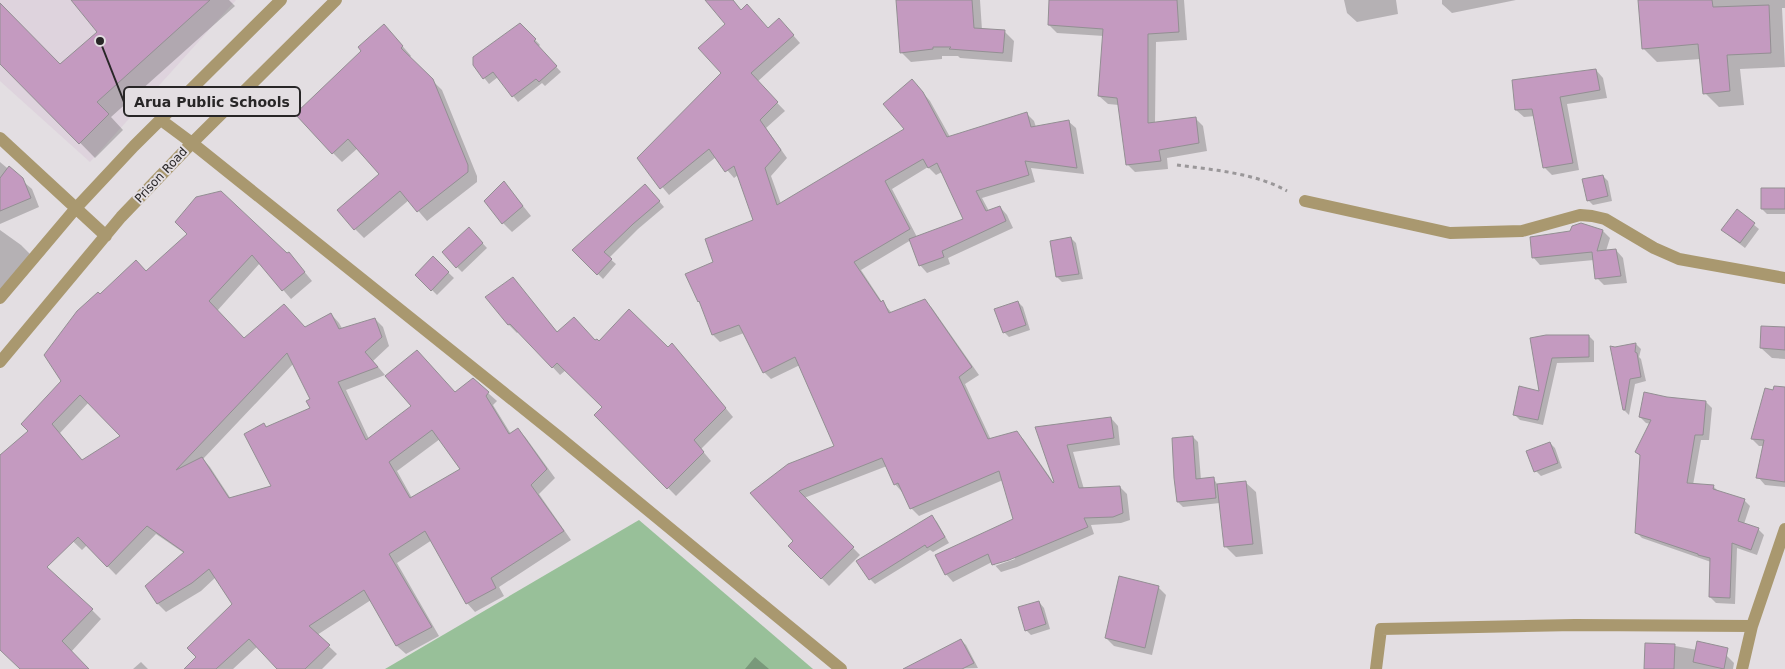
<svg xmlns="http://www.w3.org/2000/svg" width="1785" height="669" font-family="'DejaVu Sans',sans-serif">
	<rect width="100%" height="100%" fill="#e3dee2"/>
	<!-- built -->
	<path fill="#ded3dd" d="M0,0H236L90,162L0,81Z"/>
	<!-- green -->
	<path fill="#98c099" d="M639,520L813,669H385Z"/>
	<!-- shadow -->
	<path fill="#0003" fill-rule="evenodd" d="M73,0H229L235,6L111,117L123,130L95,158L0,61V5L60,66L98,32Z
		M707,0H733L742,11L768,29L786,27L800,43L757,82L785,111L766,128L787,158L771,176L781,204L906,130L919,88L930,101L950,137L1026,113L1034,121L1036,127L1068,121L1076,128L1084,174L1031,168L1035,182L982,198L989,211L1000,207L1007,215L1013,228L948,258L950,264L927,273L920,265L911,240L861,270L882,302L892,313L925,301L932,308L979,375L965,384L991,440L1016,432L1024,440L1056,486L1037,428L1111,418L1118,426L1120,445L1073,452L1084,489L1120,487L1127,494L1130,520L1121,523L1091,525L1094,534L1017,567L1001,572L992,562L953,582L946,574L1014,519L1003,480L919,516L911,508L902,492L895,484L887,466L804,498L860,555L829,586L790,546L794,541L752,493L835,447L800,365L771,379L764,372L744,333L720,342L713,335L702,305L699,302L687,275L715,262L754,221L738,175L734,178L716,157L669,195L638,158L723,74L727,24ZM928,167L936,175L942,172L964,220L917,237L892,189ZM1014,557L1015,559L995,566V563Z
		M897,0H980L982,30L1004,31L1014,41L1012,62L960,58L958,56H942V59L911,62L902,53Z
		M1051,0H1184L1187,40L1156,42L1155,123L1195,118L1203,126L1207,151L1167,158L1168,169L1135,172L1127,164L1119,105L1108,104L1099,96L1104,36L1057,33L1049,25Z
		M1344,0H1396L1398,14L1357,22L1347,13Z
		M1442,0H1516L1452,13L1442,4Z
		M1639,0H1785V8H1782L1785,67L1740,69L1744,105L1719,107L1705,93L1701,59L1657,62L1643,48Z
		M520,24L540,45L538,47L561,72L545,86L542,83L518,102L498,77L489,84L474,65Z
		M393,35L411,56L409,58L442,90L477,176V182L427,221L409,200L364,238L355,229L381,174L358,148L342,162L333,153Z
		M1596,70L1603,78L1607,98L1567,104L1579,170L1552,175L1545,168L1535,116L1524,117L1516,110Z
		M0,162L32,189L39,207L0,224Z
		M1603,176L1608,181L1612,201L1593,205L1588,200Z
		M504,182L531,216L512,232L503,223Z
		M650,190L664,207L638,229L609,258L616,264L603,279L574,250Z
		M1785,190V214H1767L1762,209Z
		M1737,211L1759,229L1745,248L1728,235Z
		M1581,225L1603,231L1610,238L1606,251L1616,250L1623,258L1627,283L1604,285L1597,278L1594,260L1540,265L1533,257Z
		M0,230L21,245L30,254L0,296Z
		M189,234L287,255L289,253L312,281L291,299L260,263L217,311L244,340L305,328L331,314L339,323L343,330L375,319L383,327L389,346L373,361L385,375L346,390L369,439L456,394L488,393L497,401L493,405L511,434L518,429L526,438L555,478L539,494L571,540L499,587L504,596L475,612L467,603L432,540L397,563L439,636L406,654L397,646L371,600L317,635L337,654L322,669H279L258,646L233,669H212L234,604L216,577L201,591L166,612L158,604L184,553L156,534L116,575L87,545L82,550L57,526L0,579V463L30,431L63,381L100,295L146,273ZM294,363L312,399V408L267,428L272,486L231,499L210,467L203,459ZM89,402L122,436L83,461L60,433ZM440,439L462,469L412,498L397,471Z
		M474,234L487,248L462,272L457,267Z
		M1071,238L1076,243L1083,279L1062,282L1057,277Z
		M433,258L454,278L437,295L417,275Z
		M520,287L558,333L599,343L668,348L680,353L733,417L701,449L711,461L676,496L596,415L603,407L566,370L560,375L519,331L517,333L509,325L487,297Z
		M1018,302L1023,307L1030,330L1009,337L1004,332Z
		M1785,329V359L1772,358L1761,348Z
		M1589,336L1594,341V362L1557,363L1543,425L1520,420L1514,414L1541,392L1531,339Z
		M1636,344L1641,349L1639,357L1641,359L1646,381L1635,384L1629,415L1624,410Z
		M1785,395V487L1765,485L1758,477L1764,446H1759L1752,439Z
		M1667,398L1706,402L1712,408L1709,440H1701L1693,485L1713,486L1719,492L1744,500L1750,506L1744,524L1759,530L1764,535L1757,555L1737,548L1735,604L1716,603L1710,597L1711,562L1642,538L1636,532L1641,457L1636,451L1651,424L1646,423L1640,417Z
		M1193,437L1198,442L1201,480L1213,478L1218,485L1245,482L1256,492L1263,554L1236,557L1225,546L1220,503L1183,507L1178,502Z
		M1550,443L1555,448L1562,468L1541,476L1536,471Z
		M932,517L937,522L949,543L933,552L930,550L875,584L870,579Z
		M1158,587L1166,595L1152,655L1114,646L1106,638Z
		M1039,602L1044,608L1050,629L1031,635L1026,630Z
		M92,610L101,619L71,652L88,669H21L0,648V618Z
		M961,640L966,645L978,668L944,669Z
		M1646,645L1675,646L1726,655L1734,663L1733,669H1645Z
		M755,657L769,669H745Z
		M141,662L148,669H133Z"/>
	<!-- building -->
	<path fill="#c49ac0" stroke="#938f93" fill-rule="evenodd" d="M71,0H210L97,102L109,114L79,144L0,64V3L60,64L97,32Z
		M705,0H733L741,10L747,4L768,28L779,18L794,35L751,73L778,102L760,120L781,150L765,168L777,205L904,129L883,104L912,79L923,92L947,137L1027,112L1031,127L1069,120L1077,168L1025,161L1029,175L976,191L986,211L1000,206L1006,221L942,251L944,257L919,266L909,239L963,219L937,163L928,168L923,159L885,181L910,229L854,262L881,302L883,300L889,313L925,299L972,367L959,377L988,439L1017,431L1053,483L1054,482L1035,427L1111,417L1114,438L1067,445L1079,488L1120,486L1123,513L1113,517L1084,518L1088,527L1009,560L992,565L988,554L945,575L935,555L1013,519L999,471L910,509L898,483L894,485L882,458L799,491L854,547L821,579L788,546L793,541L750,493L788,464L834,446L795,357L763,373L739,325L712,335L699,301L698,302L685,274L713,262L705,239L753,220L734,166L725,172L709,149L660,189L637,158L721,73L698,48L725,24Z
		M896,0H972L974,28L1005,30L1003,53L949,49L951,47H933V49L900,53Z
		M1049,0H1177L1179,32L1148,34V123L1196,117L1199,143L1159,150L1161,161L1126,165L1117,98L1098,96L1103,29L1048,25Z
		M1638,0H1712L1713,7L1769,5L1771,53L1727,55L1730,91L1703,94L1698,44L1642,49Z
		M520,23L536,39L534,41L557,66L539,82L536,79L512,97L493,72L483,79L473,65V57Z
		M384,24L403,46L401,48L433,79L468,165V172L417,212L400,191L354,230L337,210L379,174L348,139L332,154L295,114L361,51L358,47Z
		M1596,69L1600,90L1560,97L1573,163L1543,168L1532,109L1515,110L1512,80Z
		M9,166L23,178L31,198L0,211V178Z
		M1603,175L1608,196L1587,201L1582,179Z
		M504,181L523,206L502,224L484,201Z
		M645,184L660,201L633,224L604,252L612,259L597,275L572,250Z
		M1761,188H1785V209H1761Z
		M221,191L287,253L289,252L305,272L282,291L252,255L209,301L244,338L284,304L305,327L331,313L339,329L375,318L382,337L365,352L378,367L338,382L366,440L411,406L385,376L417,350L455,392L473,378L489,392L486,396L509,434L518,428L547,469L531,485L564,531L491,578L496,588L466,604L425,531L389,554L432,627L396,646L364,590L309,626L330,645L305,669H277L249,639L216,669H184L196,657L187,648L232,604L209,569L192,583L157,604L145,586L184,552L147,526L107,567L78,537L47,567L93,609L62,641L89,669H20L0,650V455L28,431L21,424L61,381L44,355L77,311L98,292L100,294L136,260L146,271L187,234L175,222L196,197ZM287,353L310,399L306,401L310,408L266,427L264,423L244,434L271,486L229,498L202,457L176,470ZM80,395L120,436L82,460L52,424ZM432,430L460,469L410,498L389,462Z
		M1737,209L1755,223L1740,243L1721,230Z
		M1581,223L1603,230L1597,251L1616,249L1621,276L1595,279L1592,252L1532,258L1530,237L1570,231L1572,226Z
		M469,227L483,243L456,268L442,252Z
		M1071,237L1079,274L1056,277L1050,241Z
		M433,256L449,272L431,291L415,275Z
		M513,277L557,332L574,317L595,340L597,339L599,341L629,309L668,347L672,343L726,408L694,440L704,452L667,489L594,415L602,407L557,363L552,368L510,324L508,325L485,297Z
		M1018,301L1026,325L1003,333L994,309Z
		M1761,326L1785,327V350L1760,348Z
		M1546,335H1589V357L1552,358L1538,420L1513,415L1519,386L1539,391L1530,338Z
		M1636,343L1635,352L1637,353L1641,377L1630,379L1625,410H1623L1610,346L1615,347Z
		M1774,386L1785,387V482L1756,478L1764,440L1751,439L1765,388L1773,390Z
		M1644,392L1667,397L1706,401L1703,435H1695L1687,483L1714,485L1713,489L1745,499L1738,521L1759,528L1751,550L1732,543L1730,598L1709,597L1710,558L1698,555V554L1635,533L1640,455L1635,452L1651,420L1639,417Z
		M1193,436L1196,479L1214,477L1216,498L1177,502L1174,478L1172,438Z
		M1550,442L1558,463L1534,472L1526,451Z
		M1246,481L1253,544L1224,547L1217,484Z
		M932,515L945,537L927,548L925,545L869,580L856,561Z
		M1119,576L1159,586L1145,648L1105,638Z
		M1039,601L1046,624L1025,631L1018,607Z
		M961,639L974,663L962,669H903Z
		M1697,641L1728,648L1724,669L1693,662Z
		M1645,643L1675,644L1674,669H1644Z"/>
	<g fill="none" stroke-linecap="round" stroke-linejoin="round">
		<!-- path -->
		<path stroke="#9a9799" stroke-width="3" stroke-dasharray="4 4" stroke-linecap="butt" d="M1177,165C1214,170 1255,173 1287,191"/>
		<!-- minor -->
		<path stroke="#a9986f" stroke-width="12" d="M161,120L192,143L559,437L841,669
			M0,138L106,236
			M1305,201L1450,233L1522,231L1580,215L1592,216L1605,219L1654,248L1679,259L1785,278
			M0,298L76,208L134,146L281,0
			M0,362L121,217L192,143L336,0
			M1376,669L1381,629L1575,625L1752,626
			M1742,669L1752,626L1785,529"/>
	</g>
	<g text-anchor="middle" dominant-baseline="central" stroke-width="4" stroke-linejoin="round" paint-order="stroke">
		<!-- street labels -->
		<g font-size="12" fill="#282627" stroke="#e3dee2">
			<text transform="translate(161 175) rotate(-47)">Prison Road</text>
		</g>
	</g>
	<!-- callouts -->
	<path fill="none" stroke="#282627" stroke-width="2" d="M100 41L124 102"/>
	<circle fill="#282627" stroke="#e3dee2" stroke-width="2" cx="100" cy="41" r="5"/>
	<rect fill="#e3dee2" stroke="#282627" stroke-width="2" x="124" y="87" width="176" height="29" rx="5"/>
	<g font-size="14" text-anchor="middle" font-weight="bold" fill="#282627">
		<text x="212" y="107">Arua Public Schools</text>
	</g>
</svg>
